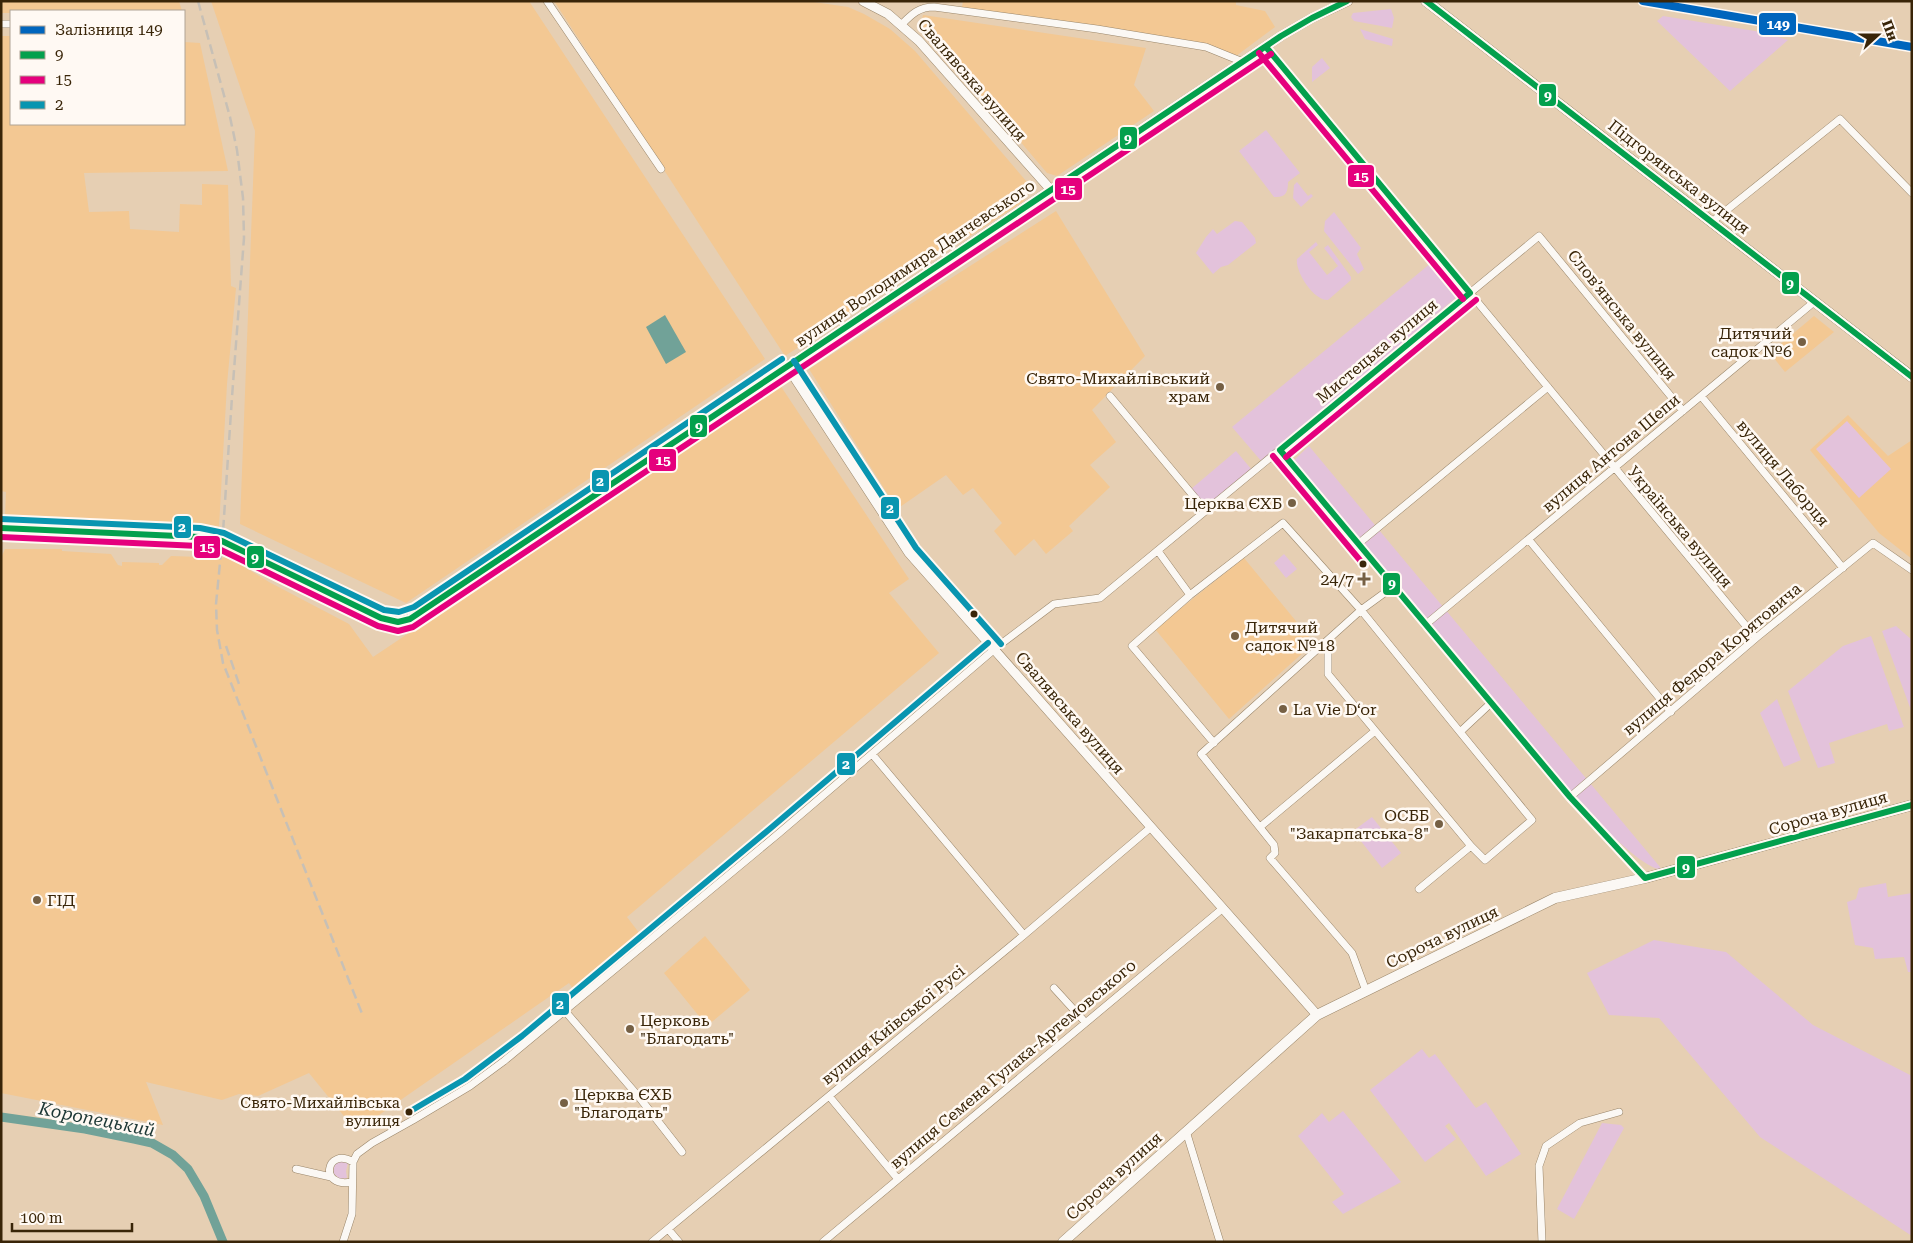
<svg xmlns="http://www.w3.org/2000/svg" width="1913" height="1243" font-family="'Roboto Serif',serif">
	<rect width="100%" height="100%" fill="#e6cfb3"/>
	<!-- built -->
	<path fill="#f3c893" d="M1,1H179L182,11H11V13H1Z
		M211,1H529L765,359L406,603L240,524L255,131Z
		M554,1H807L848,7L864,14L890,29L915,51L1027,182L1024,201L785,356Z
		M963,1H1236V5L1265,11L1275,27L1236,56L1209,44L962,7Z
		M923,15L1146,48L1134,85L1154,111L1057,176L1047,173L921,25Z
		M1,36H11V124H184V42L200,43L228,171L84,173L89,212L129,211L130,229L179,232L180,204L202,205V184L228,185L231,286L236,288L227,384L219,527L5,516L6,492L1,491Z
		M1056,211L1145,356L1092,410L1116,442L1090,465L1110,487L1069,526L1073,531L1046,554L1034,539L1015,556L994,531L1002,523L973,488L963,495L946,475L897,509L809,369Z
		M1814,316L1834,332L1785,372L1770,353Z
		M780,385L909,579L889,593L939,653L627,917L643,938L575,992L569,983L356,1131L309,1073L258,1096L239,1094L222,1100L146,1082L163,1125L1,1093V558L5,549H62V551L111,554L118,565L122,566V562L159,563V565H162L171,556L230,558L269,582L349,624L373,657Z
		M1848,415L1888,456L1912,440V559L1879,533L1810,450Z
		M1244,558L1314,643L1229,719L1155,629Z
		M705,936L750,990L707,1026L664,973Z"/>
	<!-- green -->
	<path fill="#e3c2db" d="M1391,9L1394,18L1392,28L1354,21L1351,17L1353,13Z
		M1663,16L1761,32L1788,40L1730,91L1657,21Z
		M1360,29L1393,39L1392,46L1365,39Z
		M1322,58L1330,68L1312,82V67Z
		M1266,130L1300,173L1288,182C1288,192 1286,198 1274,197L1239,151Z
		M1297,182L1308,196L1311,194L1313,196L1301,207L1293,198L1294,185Z
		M1334,212L1361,248L1357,254L1364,269L1358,274L1324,231L1325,221Z
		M1235,221L1242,222L1255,238L1256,243L1228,265L1221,267L1213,274L1196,253L1206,237L1213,229L1217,234Z
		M1316,242L1318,245L1309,252L1327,275L1338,266L1324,248L1328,245L1351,277V280L1328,300C1314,301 1295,272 1297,259Z
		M1431,263L1459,295L1262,462L1232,427Z
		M1847,421L1891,469L1859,498L1816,449Z
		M1309,446L1660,867V869C1640,868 1583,807 1568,790L1292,462Z
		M1236,451L1252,470L1206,508L1191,489Z
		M1284,554L1297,569L1286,578L1274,563Z
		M1896,626L1912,640V713L1882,631Z
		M1871,636L1904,727L1889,731L1887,724L1829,743L1835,763L1818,768L1788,691L1843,646Z
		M1777,699L1801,760L1784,767L1760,713Z
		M1372,817L1401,853L1382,868L1353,831Z
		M1886,883L1888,897L1912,893V972H1908L1904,957L1875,959L1873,948L1855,945L1847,902L1856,899L1859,888Z
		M1654,940L1726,952L1813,1025L1912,1076V1236L1760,1137L1659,1018L1609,1015L1587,973Z
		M1422,1049L1429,1058L1435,1054L1476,1108L1486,1102L1521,1154L1486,1176L1449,1123L1445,1126L1456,1139L1425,1162L1370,1090Z
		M1343,1111L1401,1182L1343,1214L1332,1202L1344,1194L1298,1136L1322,1113L1329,1122Z
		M1602,1123L1621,1125L1624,1128L1574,1219L1557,1209Z
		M339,1161L348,1163L346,1171L347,1178L340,1179L333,1173L335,1164Z"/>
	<!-- water -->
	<path fill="#71a298" d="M665,315L686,352L666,364L646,327Z"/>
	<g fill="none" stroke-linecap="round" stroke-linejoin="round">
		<!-- canal -->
		<path stroke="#71a298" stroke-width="9" d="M1,1117L85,1129L134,1139L152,1143L173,1155L188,1169L204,1196L223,1242"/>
		<!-- minor casing -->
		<g stroke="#9a866a" stroke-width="8">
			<path id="minor" d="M547,1L661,169
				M1,24H11
				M902,24C912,14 919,7 934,7L1097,29L1206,47L1243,62
				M1266,47L1756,638
				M1713,221L1840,119L1912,193
				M1110,396L1206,511
				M1701,396L1843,568
				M1280,450L1570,797L1645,878
				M1529,540L1671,712
				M1358,544L1548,387
				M1158,551L1190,595L1283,523L1361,610L1394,586
				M1190,595L1132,646L1214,743
				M1425,625L1814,302
				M1328,640V674L1471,846L1419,889
				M1460,732L1532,820L1485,860L1471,846
				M872,754L1024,935
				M1570,797L1756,638L1873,543L1912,570
				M1260,827L1375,731
				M1054,988L1085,1022
				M1366,991L1352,953L1270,858L1275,853L1274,845L1201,754L1361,610L1460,732L1491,703
				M565,1011L639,1097L682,1152
				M829,1096L897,1178
				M1186,1131L1220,1242
				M296,1169L331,1177
				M352,1182C318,1189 326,1146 353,1162
				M668,1229L679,1242
				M343,1242L352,1214L353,1162L357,1154L372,1143L413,1120L470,1086L504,1061L778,834L997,647L1054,604L1100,598L1539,236L1683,411
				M652,1242L1024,935L1150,828
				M823,1242L1222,909
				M1542,1242L1539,1166L1546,1146L1580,1123L1619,1112"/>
		</g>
		<!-- tertiary casing -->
		<g stroke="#9a866a" stroke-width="10">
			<path id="tertiary" d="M863,1L888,14L919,41L1051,190
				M787,366L909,553L1317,1015
				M1,528L200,537L222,541L381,618L398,622L410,619L1281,36L1312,18L1348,1"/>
		</g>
		<!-- secondary casing -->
		<g stroke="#9a866a" stroke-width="11">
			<path id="secondary" d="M1426,1L1912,377
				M1063,1242L1317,1015L1555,898L1645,878L1912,805"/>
		</g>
		<!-- minor -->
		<use href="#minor" stroke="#fbf8f4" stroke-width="7"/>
		<!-- tertiary -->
		<use href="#tertiary" stroke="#fbf8f4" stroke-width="9"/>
		<!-- secondary -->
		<use href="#secondary" stroke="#fbf8f4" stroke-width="10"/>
		<!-- rail -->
		<path stroke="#c7c0b6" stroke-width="2.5" stroke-dasharray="10 5" stroke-linecap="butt" d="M198,1L230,117L237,150L243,198L244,238L232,397L223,532L216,604L217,630L223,663L363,1016
			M226,646L239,684"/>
		<!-- bus-1 casing -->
		<g stroke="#fff9f3" stroke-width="10">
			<path id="bus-1" d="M1426,1L1912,377
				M1266,47L1470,293L1280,450L1570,797L1645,878L1912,805
				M1,528L200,537L222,541L381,618L398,622L410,619L1281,36L1312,18L1347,1"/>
		</g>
		<!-- bus-2 casing -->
		<g stroke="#fff9f3" stroke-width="10">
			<path id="bus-2" d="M1259,53L1463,299
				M1273,456L1364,565
				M1286,457L1476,300
				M1,537L199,546L219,549L378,626L398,631L413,627L1271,54"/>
		</g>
		<!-- bus-3 casing -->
		<g stroke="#fff9f3" stroke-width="10">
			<path id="bus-3" d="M794,361L916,548L1001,644
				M1,519L200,528L224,533L384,610L399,612L414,607L782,359
				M409,1112L465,1079L522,1036L772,827L988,643"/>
		</g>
		<!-- bus-1 -->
		<use href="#bus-1" stroke="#03a04d" stroke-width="6"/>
		<!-- bus-2 -->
		<use href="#bus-2" stroke="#e5007d" stroke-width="6"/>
		<!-- bus-3 -->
		<use href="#bus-3" stroke="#0995b0" stroke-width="6"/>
		<!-- rail-1 casing -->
		<g stroke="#fff9f3" stroke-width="11">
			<path id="rail-1" d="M1643,1L1912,47"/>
		</g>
		<!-- rail-1 -->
		<use href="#rail-1" stroke="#0065bd" stroke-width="8"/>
	</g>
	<!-- markers -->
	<g fill="#766044" stroke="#fff9f3" stroke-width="2">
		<circle cx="1802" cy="342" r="5"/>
		<circle cx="1220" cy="387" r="5"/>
		<circle cx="1292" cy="503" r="5"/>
		<path d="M1361.5 571.5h5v5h5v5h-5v5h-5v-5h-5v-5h5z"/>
		<circle cx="1235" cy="636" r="5"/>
		<circle cx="1283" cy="709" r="5"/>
		<circle cx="1439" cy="824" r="5"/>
		<circle cx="37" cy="900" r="5"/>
		<circle cx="630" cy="1029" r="5"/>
		<circle cx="564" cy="1103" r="5"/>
	</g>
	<g fill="#392508" stroke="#fff9f3" stroke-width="2">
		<circle cx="1363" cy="564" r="4.5"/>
		<circle cx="974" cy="614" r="4.5"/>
		<circle cx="409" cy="1112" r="4.5"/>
	</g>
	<g text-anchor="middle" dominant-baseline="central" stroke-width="5" stroke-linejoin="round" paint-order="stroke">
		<!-- bus labels -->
		<g font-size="15" fill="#392508" stroke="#fff9f3" text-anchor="end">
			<text x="400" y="1103">Свято-Михайлівська<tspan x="400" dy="18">вулиця</tspan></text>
		</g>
		<!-- street labels -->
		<g font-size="16" fill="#392508" stroke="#fff9f3">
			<text transform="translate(972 80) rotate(49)">Свалявська вулиця</text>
			<text transform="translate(1679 177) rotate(38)">Підгорянська вулиця</text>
			<text transform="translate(915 263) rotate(-34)">вулиця Володимира Данчевського</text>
			<text transform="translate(1622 315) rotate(51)">Словʼянська вулиця</text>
			<text transform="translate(1377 351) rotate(-40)">Мистецька вулиця</text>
			<text transform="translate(1611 453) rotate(-40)">вулиця Антона Шепи</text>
			<text transform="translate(1783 473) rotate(50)">вулиця Лаборця</text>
			<text transform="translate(1680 527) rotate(50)">Українська вулиця</text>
			<text transform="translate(1712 659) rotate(-40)">вулиця Федора Корятовича</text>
			<text transform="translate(1070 713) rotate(49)">Свалявська вулиця</text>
			<text transform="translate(1828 813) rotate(-16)">Сороча вулиця</text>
			<text transform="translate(1442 937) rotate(-26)">Сороча вулиця</text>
			<text transform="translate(893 1025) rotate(-39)">вулиця Київської Русі</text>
			<text transform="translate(1013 1064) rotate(-40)">вулиця Семена Гулака-Артемовського</text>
			<text transform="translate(1114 1176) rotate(-42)">Сороча вулиця</text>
		</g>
		<!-- poi labels -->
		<g font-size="16" fill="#392508" stroke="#fff9f3" text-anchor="end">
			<text x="1792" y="333">Дитячий<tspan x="1792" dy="18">садок №6</tspan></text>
			<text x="1210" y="378">Свято-Михайлівський<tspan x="1210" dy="18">храм</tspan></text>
			<text x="1282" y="503">Церква ЄХБ</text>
			<text x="1354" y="579">24/7</text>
			<text x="1245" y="627" text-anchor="start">Дитячий<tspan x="1245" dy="18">садок №18</tspan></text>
			<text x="1293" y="709" text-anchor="start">La Vie D‘or</text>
			<text x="1429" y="815">ОСББ<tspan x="1429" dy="18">"Закарпатська-8"</tspan></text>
			<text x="47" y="900" text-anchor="start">ГІД</text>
			<text x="640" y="1020" text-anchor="start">Церковь<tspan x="640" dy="18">"Благодать"</tspan></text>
			<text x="574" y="1094" text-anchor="start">Церква ЄХБ<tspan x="574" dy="18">"Благодать"</tspan></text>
		</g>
		<!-- water labels -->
		<g font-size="18" font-style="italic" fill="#1d3735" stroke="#fff9f3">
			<text transform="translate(97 1119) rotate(11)">Коропецький</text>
		</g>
	</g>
	<g stroke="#fff9f3" stroke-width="2">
		<rect x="1758" y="12" width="39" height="24" rx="5" fill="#0065bd"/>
		<rect x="1538" y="83" width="19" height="24" rx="5" fill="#03a04d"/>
		<rect x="1119" y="126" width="19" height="24" rx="5" fill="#03a04d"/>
		<rect x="1347" y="164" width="28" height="24" rx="5" fill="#e5007d"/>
		<rect x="1054" y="177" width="29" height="24" rx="5" fill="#e5007d"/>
		<rect x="1781" y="271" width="19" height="24" rx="5" fill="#03a04d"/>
		<rect x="689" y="414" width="19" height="24" rx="5" fill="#03a04d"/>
		<rect x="648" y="448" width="29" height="24" rx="5" fill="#e5007d"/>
		<rect x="591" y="469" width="19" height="24" rx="5" fill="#0995b0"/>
		<rect x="880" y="496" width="20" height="24" rx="5" fill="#0995b0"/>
		<rect x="173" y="515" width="19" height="24" rx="5" fill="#0995b0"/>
		<rect x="193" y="535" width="28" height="24" rx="5" fill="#e5007d"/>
		<rect x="246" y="545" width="19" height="24" rx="5" fill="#03a04d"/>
		<rect x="1382" y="572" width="19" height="24" rx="5" fill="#03a04d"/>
		<rect x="836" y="752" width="20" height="24" rx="5" fill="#0995b0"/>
		<rect x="1676" y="855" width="20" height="24" rx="5" fill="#03a04d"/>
		<rect x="551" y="992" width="19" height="24" rx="5" fill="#0995b0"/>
	</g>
	<g font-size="14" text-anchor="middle" font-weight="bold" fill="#fff">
		<text x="1778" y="29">149</text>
		<text x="1548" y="100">9</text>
		<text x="1128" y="143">9</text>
		<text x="1361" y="181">15</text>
		<text x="1068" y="194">15</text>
		<text x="1790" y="288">9</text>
		<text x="699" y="431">9</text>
		<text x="663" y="465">15</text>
		<text x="600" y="486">2</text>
		<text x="890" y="513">2</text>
		<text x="182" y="532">2</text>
		<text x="207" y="552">15</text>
		<text x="255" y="562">9</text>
		<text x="1392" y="588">9</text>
		<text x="846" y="769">2</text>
		<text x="1686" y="872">9</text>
		<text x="560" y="1009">2</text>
	</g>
	<!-- border -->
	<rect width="1913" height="1243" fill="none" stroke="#392508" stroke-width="5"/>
	<!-- legend -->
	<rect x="10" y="10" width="175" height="115" fill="#fff9f3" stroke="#b0a495"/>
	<rect x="20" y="26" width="25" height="8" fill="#0065bd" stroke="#b0a495"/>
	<text x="55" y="35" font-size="15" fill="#392508">Залізниця 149</text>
	<rect x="20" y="51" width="25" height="8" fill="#03a04d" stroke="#b0a495"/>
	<text x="55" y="60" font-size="15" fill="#392508">9</text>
	<rect x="20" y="76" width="25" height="8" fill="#e5007d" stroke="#b0a495"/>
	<text x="55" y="85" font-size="15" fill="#392508">15</text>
	<rect x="20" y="101" width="25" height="8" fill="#0995b0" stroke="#b0a495"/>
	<text x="55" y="110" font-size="15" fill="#392508">2</text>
	<!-- north arrow -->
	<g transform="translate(1878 35) rotate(69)" stroke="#fff9f3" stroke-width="4" paint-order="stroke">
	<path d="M0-4L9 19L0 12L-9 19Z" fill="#392508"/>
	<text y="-8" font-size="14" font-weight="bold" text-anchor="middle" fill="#392508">Пн</text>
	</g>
	<!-- scale -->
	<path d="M12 1223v8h120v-8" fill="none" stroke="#392508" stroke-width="2.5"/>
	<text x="20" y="1223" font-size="15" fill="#392508" stroke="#fff9f3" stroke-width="4" paint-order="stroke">100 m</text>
</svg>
